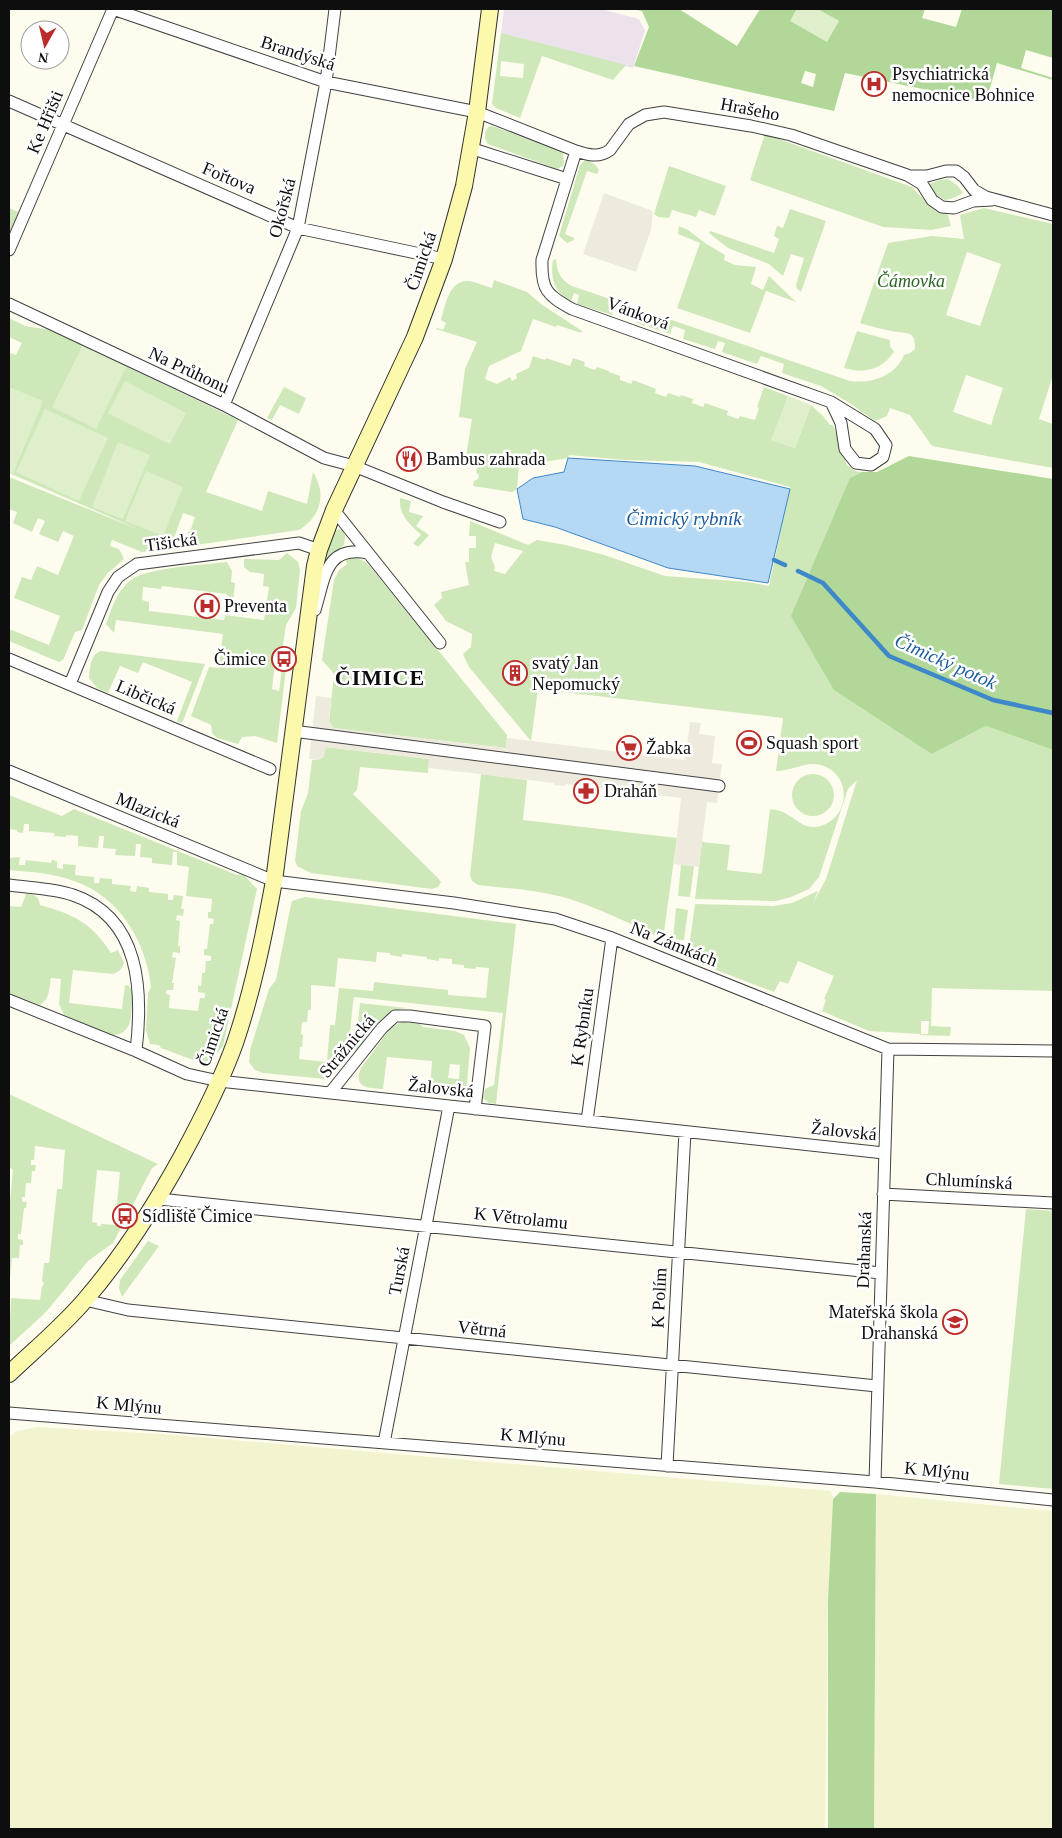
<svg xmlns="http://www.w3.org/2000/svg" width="1062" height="1838" font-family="'Times New Roman',serif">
<rect width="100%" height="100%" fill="#fefcef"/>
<!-- industrial -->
<path fill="#ece2ec" d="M504 9H601L639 19 645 30 633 68 501 33Z"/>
<!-- farmland -->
<path fill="#f4f3d0" d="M37 1427 162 1434 831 1491 833 1499 828 1600 825 1829H9V1438L11 1435 17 1431Z
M876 1494 1053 1511V1829H874Z"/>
<!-- green -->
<path fill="#cee8b9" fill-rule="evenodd" d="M501 33 626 65 613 80 542 56 520 118 496 108 492 104ZM501 61 524 64 523 78 500 76Z
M492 126 560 151 563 153 564 163 563 166 557 169 488 144C484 138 484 134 488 127Z
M765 134 912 187 928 204 948 215 951 226 931 230 883 227 750 180Z
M585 160C593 162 596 164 599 171L597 174 587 171 565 234 574 238V240L567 243 559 236 580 165Z
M669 166 726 186 715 216 699 210 696 217 672 210 669 218 658 217 654 214Z
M948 179 957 185 963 193 954 198 945 200 935 194 929 184 940 180Z
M9 208 21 213 9 240Z
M984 208 1053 224V375L1039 419 1053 424V468L932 446 910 415 890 408 887 416 875 421 848 402 821 386 782 373 784 364 761 356 757 364 722 352 725 343 718 341 715 349 683 339 685 330 673 326 670 334 649 327 652 319 647 317 644 326 636 322 638 314 615 307 612 315 577 304 579 295 574 293 571 301C554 293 550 277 553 260L556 259C557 273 561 280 572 286L850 381C872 384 895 376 904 355L910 353 915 349C916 329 905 334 891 331 881 329 870 326 860 323L888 243 932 236 964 239 960 215ZM967 252 1001 264 980 326 946 315ZM966 375 1003 388 991 425 953 412Z
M790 209 826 221 801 292 797 289 796 285 804 258 791 254 783 276 769 264 728 248 709 233 710 231 774 253 779 239 774 236 777 226 783 228Z
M679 226 688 230 705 243 725 255 724 260 735 265 756 267 751 284 763 290 769 276 796 302 766 291 750 333 677 308 700 243 678 234Z
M494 280 527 292 541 304 582 331 581 333 557 325 556 327 533 319 521 351 489 366 485 379 497 384 510 377 512 381 517 378 516 374 529 368 533 356 545 360 546 358 570 366 573 358 585 362 584 366 595 370 597 367 609 371V372L620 376V380L631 384 633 380 656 389 655 393 666 397 668 393 680 397 681 395 693 399 692 403 703 407 705 403 728 411 727 415 738 419 740 416 755 420 759 408 757 407 764 387 788 396 772 440 795 448 811 405 823 416 830 425H833L847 465 855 471 862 472 850 478 932 754 986 726 1053 750V991L932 988 931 1026 951 1027 950 1036 920 1035V1034L869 1031 822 1011 826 1000 824 999 834 976 798 961 788 984 780 981 774 992 698 963 689 948 695 904 773 906 792 903 818 891 813 903 826 879 857 780 848 789 819 877 809 889 791 897 776 901 695 899 702 842 730 845 727 870 762 874 770 809C776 810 783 811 788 815 798 820 803 828 815 827 848 824 856 776 821 765 806 761 792 771 776 771L783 718 538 689 531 741 469 667 463 654 471 647 472 634 446 621 434 605 442 598 441 592 469 585 465 562H469V548H476V536H469L470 521 528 545 537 540 566 545 604 555 665 576 748 582 769 586 790 487 699 462 625 460 569 455 568 458 519 466 517 489 512 492 473 486 474 481 478 479 479 475 476 472 479 460 466 457 472 419 459 417 465 369 477 342 436 329 437 328 443 330 446 323 441 320C445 306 449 279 469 281 476 282 485 286 492 288ZM495 543 523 551 505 574 494 571 495 567 491 557ZM921 1021H929L928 1034H921Z
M9 318 25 326 51 330 238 420 206 492 262 511 268 491 307 504 313 472C327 494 321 516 299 530L189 546 188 532H190L195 517 183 513 173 541 168 549 142 552 112 540 110 546 119 549 124 559 107 574 99 585 82 630 75 632 63 660 59 662 9 641V629L49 645 60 616 14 598 22 577 31 580 37 566 58 575 74 536 63 531 58 542 39 534 45 521 38 518 32 532 13 523 17 512 9 509V477L140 530 9 473V358L11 353 16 355 22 343 9 337Z
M857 331 890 340V346L894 352C881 370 865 374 844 368Z
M284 387 306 398 299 414 280 405 272 420 267 418Z
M400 498 411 501 409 512 423 516 416 526 429 535 418 547 413 543 421 535C409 523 399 516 400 498Z
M339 529 343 530 345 536 344 545 323 562 335 531Z
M287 553 298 562 300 570 296 608 286 625 282 652 276 655 272 689 279 691 282 668 286 669 277 743 255 736 242 737 238 744 217 738 212 733 211 725 191 716 209 667 219 668 223 634 116 620 114 633 106 624C112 608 117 590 131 580 148 567 204 565 227 562L232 571 231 582 235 583 233 601 227 600V594L162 586 161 589 143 587 142 600 149 602V611L224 620 225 615 264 620 269 587 263 586 264 574 250 572 244 567V559L279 560Z
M353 558H359L369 565 507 735 506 748 333 728 329 722 334 674 322 660 334 580 339 570 347 564 345 559Z
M101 651 205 664 183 721 181 723 177 721 192 682 143 662 138 673 120 666 108 693 97 688 89 678C90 667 90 655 101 651Z
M325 747 429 759 428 773 360 767 357 790 353 794 438 878 441 882 438 887 432 889 311 873 297 866 295 861 301 811 308 793 312 760H318Z
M481 774 527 780 523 820 677 838 663 939C631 924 597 907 563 897 535 890 506 888 478 885L472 881 470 875Z
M792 795a21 21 0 1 1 42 0a21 21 0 1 1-42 0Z
M9 795 62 816 74 809 237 875 243 874 257 889 223 1046 210 1062 201 1063 161 1048 159 1045 150 1044 146 1030 148 993 151 987C146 941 119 896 74 881 53 873 30 872 9 870V858L20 857 19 865H25L26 860 51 863 52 860 57 861V868L63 869V864L76 865 75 875 94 877V883H99L100 878 112 879V884L131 886 130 891 136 892 137 886 149 888V892L168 894V900H173L174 895 183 896 181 909H184L183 916 177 915 176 920 180 921 178 946H180V953L173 952 172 957 176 958 172 983H174L173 990H166V994L170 995 169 1008 198 1011 200 998H205V993L198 992V986H201L202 973H205L206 961H211V956L204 955V949H207L210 924H213L214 919 208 918V912H211L212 899 186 896 189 867 177 865V852H173L172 865 152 863V858L140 857 141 844H136L135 856 115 855 116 849 103 848 104 836H99L98 848 78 846V836L66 835V837L54 836V833L29 831V824H24L23 833 17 832V830L9 829Z
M681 865 694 866 690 897 678 896Z
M26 894C35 894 39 897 40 905 73 914 92 923 111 953L118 950 124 963C122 969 119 972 113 974L73 970 69 1003 122 1009 125 985C128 986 130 986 131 989 133 994 133 1001 132 1006 131 1020 130 1035 112 1035L64 1015 59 1004 61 979 51 978C49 988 50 999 40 1005L9 993V906L21 907Z
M305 897 516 924 496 1104 489 1103 483 1098 485 1089 494 1085 503 1013 354 997C348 1032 355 1053 325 1079L263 1073 255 1070 249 1062 250 1050 269 989 276 980 290 909 292 901ZM377 952 390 953V955L402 957V954L427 957V959L439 961V958L452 959V964L464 965V968L475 969 476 967 489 968 486 998 448 995V990L374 982 373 991 339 988 335 1025H330L327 1062 299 1059 300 1047H302L303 1035 301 1034 302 1022H307L308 1010H311V985L335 987 338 958 376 962Z
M676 908 688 910 684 940 673 939Z
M360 1003 406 1008C379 1012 370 1033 355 1053Z
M403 1022 420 1024 423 1027 455 1031 464 1035 470 1048 466 1094H430L432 1061 387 1057 383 1089C368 1088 353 1088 361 1068L392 1026ZM450 1064 460 1065 459 1079 448 1078Z
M9 1094 158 1164 152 1168 113 1243 88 1261 46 1312 9 1346 11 1298 40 1300 42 1286H43L44 1282H42L44 1263H49L57 1189H62L65 1150 35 1146 34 1160H31V1165H36L35 1171H32L31 1183H26L25 1197H22V1202H27L26 1208H24L21 1234H18V1239L23 1240V1245H20L19 1258H12L10 1279 9 1278V1211L13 1170 9 1167ZM97 1170 120 1172 115 1225 101 1224V1226H97V1223L92 1222Z
M1026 1209 1053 1211V1489L999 1484Z
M148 1241 159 1246 122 1297 119 1288 120 1280Z"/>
<!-- forest -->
<path fill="#b1d899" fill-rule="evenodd" d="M631 9H679L737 46 760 9H797L791 20 839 21 817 9H925L922 18 956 27 962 9H1053V58L1026 50 1021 68 1053 78V80L997 63 986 102 845 73 834 111 634 66 649 27 642 11ZM805 71 816 74 813 87 801 83Z
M909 456 1053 479V750L986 726 932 754 834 690 791 616 850 478 862 472H877Z
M840 1492 876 1494 874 1829H828V1600L833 1499Z"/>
<!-- pitch -->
<path fill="#e0efcb" d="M797 9H817L839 21 827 42 790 21Z
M83 345 126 367 96 429 52 407Z
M125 381 186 413 170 444 108 413Z
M9 387 43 401 13 474 9 472Z
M788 396 811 405 795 448 771 440Z
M45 409 108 438 79 501 16 472Z
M118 442 150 455 123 519 92 507Z
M146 471 183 487 163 536 125 521Z"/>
<!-- plaza -->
<path fill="#eeebde" d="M604 193 653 211 651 230 636 272 583 254Z
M316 696 331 698 329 721 334 728 506 748 507 738 685 760 690 722 701 723 699 734 715 736 712 763 722 764 717 803 707 802 699 867 674 864 681 798 566 784 565 786 554 785V783L428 768 429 759 326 747 324 757 318 760 309 759Z"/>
<!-- water -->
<path fill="#b5d8f4" stroke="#3e88c9" d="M568 458 695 466 790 489 768 583 668 568 555 527 523 519 517 489 533 478 564 472Z"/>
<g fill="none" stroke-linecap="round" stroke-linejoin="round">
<!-- stream -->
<path stroke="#3e88c9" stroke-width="4.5" d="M774 560 785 565
M798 571 823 583 889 656 993 700 1053 713"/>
<defs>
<path id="street" d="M9 101 298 228 444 259
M470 148 567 179
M576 151C588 155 599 158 610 150L629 124 645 115 664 112 751 126 791 135 907 175 922 184 932 200 942 207 954 208 973 201 992 200
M911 176H927L946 171H956L964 177 974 190 986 197 1053 215
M9 250 113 9 326 82 477 112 576 151 542 260C541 290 547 295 572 309L831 402 875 429 886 445 883 457 871 465 856 463 845 449 841 423 831 402
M9 304 224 405 324 458 354 466 443 502 500 522
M224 405 298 228 326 82 335 9
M334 510 440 643
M315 610C325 578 325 545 368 553
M9 659 270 769
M70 684 108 592 118 577 137 564 299 543 319 550
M293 731 719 786
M9 771 274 881 454 903 555 919 612 938 888 1049 1053 1051
M9 885C30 888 53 888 73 895 141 918 143 992 136 1051
M9 1000 136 1051 187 1074 219 1081 884 1153
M330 1093 382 1028 395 1016H410L485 1026 475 1109
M587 1121 612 938
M883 1194 1053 1203
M159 1199 881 1273
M85 1300 128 1310 877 1386
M9 1413 875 1482 1053 1500
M384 1443 449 1106
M667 1466 685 1132
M875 1482 888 1049"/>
<path id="secondary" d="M9 1374C34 1350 62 1327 85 1300 123 1256 154 1207 182 1156 202 1119 221 1082 235 1043 253 990 264 935 274 881L315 566 319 550 334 510 415 337 444 259 464 186 477 112 490 9"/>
</defs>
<!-- street casing -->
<use href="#street" stroke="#414141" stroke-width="13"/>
<!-- secondary casing -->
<use href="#secondary" stroke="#303030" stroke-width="18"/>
<!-- street -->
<use href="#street" stroke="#fff" stroke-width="11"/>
<!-- secondary -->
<use href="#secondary" stroke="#fcf9ac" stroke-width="16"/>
</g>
<!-- icons -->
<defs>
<symbol id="hospital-ring" viewBox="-11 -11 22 22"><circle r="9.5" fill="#fff" stroke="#ba2d2a" stroke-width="1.5"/><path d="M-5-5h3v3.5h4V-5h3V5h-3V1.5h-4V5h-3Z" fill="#ba2d2a"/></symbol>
<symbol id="restaurant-ring" viewBox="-11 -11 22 22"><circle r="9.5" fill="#fff" stroke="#ba2d2a" stroke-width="1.5"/><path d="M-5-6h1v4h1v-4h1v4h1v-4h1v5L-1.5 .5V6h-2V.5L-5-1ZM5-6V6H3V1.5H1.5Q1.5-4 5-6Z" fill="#ba2d2a"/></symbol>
<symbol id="bus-ring" viewBox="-11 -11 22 22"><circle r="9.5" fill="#fff" stroke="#ba2d2a" stroke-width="1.5"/><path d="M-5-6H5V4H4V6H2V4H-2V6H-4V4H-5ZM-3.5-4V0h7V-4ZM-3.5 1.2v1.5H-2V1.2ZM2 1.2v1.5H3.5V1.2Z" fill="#ba2d2a"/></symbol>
<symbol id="building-ring" viewBox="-11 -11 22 22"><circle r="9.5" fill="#fff" stroke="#ba2d2a" stroke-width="1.5"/><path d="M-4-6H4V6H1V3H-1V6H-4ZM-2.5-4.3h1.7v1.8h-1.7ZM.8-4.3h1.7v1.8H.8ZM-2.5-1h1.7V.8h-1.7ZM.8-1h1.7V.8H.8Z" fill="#ba2d2a"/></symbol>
<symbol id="stadium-ring" viewBox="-11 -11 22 22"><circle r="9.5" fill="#fff" stroke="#ba2d2a" stroke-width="1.5"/><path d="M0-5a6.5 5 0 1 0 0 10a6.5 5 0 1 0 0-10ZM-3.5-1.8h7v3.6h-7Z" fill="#ba2d2a"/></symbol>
<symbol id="supermarket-ring" viewBox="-11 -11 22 22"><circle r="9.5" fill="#fff" stroke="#ba2d2a" stroke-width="1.5"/><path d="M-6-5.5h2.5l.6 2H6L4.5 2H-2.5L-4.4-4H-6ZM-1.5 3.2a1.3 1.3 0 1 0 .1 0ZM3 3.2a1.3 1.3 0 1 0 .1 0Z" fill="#ba2d2a"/></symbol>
<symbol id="pharmacy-ring" viewBox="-11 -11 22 22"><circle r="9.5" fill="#fff" stroke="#ba2d2a" stroke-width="1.5"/><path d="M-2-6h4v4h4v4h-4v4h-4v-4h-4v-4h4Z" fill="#ba2d2a"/></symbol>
<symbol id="school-ring" viewBox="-11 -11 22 22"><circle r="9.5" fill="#fff" stroke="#ba2d2a" stroke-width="1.5"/><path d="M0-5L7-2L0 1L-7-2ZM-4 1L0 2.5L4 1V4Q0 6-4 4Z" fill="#ba2d2a"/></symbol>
</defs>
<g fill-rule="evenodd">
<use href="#hospital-ring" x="860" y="70" width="28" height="28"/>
<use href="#restaurant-ring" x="395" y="445" width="28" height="28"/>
<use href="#hospital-ring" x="193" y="592" width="28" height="28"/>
<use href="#bus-ring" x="270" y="645" width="28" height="28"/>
<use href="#building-ring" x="501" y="659" width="28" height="28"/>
<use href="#stadium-ring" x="735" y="729" width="28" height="28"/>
<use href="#supermarket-ring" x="615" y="734" width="28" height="28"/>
<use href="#pharmacy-ring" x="572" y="777" width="28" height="28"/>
<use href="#bus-ring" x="111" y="1202" width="28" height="28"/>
<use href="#school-ring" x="941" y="1308" width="28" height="28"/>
</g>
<g text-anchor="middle" stroke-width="5" stroke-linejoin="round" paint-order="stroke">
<!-- street labels -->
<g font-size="18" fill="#0e0e0e" stroke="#fff">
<text transform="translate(298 53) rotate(18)" y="6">Brandýská</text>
<text transform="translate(750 109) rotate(11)" y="6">Hrašeho</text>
<text transform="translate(45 122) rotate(-67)" y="6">Ke Hřišti</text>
<text transform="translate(229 178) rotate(23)" y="6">Fořtova</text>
<text transform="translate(282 208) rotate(-75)" y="6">Okořská</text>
<text transform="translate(421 261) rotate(-71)" y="6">Čimická</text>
<text transform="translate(638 313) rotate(20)" y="6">Vánková</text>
<text transform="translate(189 370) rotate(25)" y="6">Na Průhonu</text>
<text transform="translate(171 542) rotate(-8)" y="6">Tišická</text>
<text transform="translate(146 697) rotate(23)" y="6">Libčická</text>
<text transform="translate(148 810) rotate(22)" y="6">Mlazická</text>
<text transform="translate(674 944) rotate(22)" y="6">Na Zámkách</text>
<text transform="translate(582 1027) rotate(-82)" y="6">K Rybníku</text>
<text transform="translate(213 1037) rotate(-71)" y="6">Čimická</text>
<text transform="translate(347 1046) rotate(-50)" y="6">Strážnická</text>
<text transform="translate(441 1088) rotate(6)" y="6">Žalovská</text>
<text transform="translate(844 1131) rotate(6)" y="6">Žalovská</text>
<text transform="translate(969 1181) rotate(3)" y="6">Chlumínská</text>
<text transform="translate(521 1218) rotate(6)" y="6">K Větrolamu</text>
<text transform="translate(864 1250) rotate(-88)" y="6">Drahanská</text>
<text transform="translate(399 1271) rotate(-79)" y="6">Turská</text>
<text transform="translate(659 1298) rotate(-87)" y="6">K Polím</text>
<text transform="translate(482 1329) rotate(6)" y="6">Větrná</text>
<text transform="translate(129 1405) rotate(5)" y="6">K Mlýnu</text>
<text transform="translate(533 1437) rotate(5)" y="6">K Mlýnu</text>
<text transform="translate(937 1471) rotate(6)" y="6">K Mlýnu</text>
</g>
<!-- poi labels -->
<g font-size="18" fill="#0e0e0e" stroke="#fff" text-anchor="start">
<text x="892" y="80">Psychiatrická<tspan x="892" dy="21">nemocnice Bohnice</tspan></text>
<text x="426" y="465">Bambus zahrada</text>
<text x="224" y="612">Preventa</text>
<text x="266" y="665" text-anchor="end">Čimice</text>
<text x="532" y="669">svatý Jan<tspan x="532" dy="21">Nepomucký</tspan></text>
<text x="766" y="749">Squash sport</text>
<text x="646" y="754">Žabka</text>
<text x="604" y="797">Draháň</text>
<text x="142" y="1222">Sídliště Čimice</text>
<text x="938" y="1318" text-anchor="end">Mateřská škola<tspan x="938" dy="21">Drahanská</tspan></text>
</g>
<!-- park labels -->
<g font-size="18" font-style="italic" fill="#296420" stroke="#fff">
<text x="911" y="287">Čámovka</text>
</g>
<!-- water labels -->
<g font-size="19" font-style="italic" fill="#1a5a9c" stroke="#fff">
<text x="684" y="525">Čimický rybník</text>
<text transform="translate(946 661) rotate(24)" y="7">Čimický potok</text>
</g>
<!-- district labels -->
<g font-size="22" font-weight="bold" letter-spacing="1" fill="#0e0e0e" stroke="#fff">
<text x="380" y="685">ČIMICE</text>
</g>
</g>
<!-- border -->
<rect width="1062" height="1838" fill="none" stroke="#0e0e0e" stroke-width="20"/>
<!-- north arrow -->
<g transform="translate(45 45) rotate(188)"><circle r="24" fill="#ffffff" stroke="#9f9f9f"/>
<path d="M0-4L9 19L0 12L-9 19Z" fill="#ba2d2a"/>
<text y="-8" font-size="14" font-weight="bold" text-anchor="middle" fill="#0e0e0e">N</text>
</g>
</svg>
